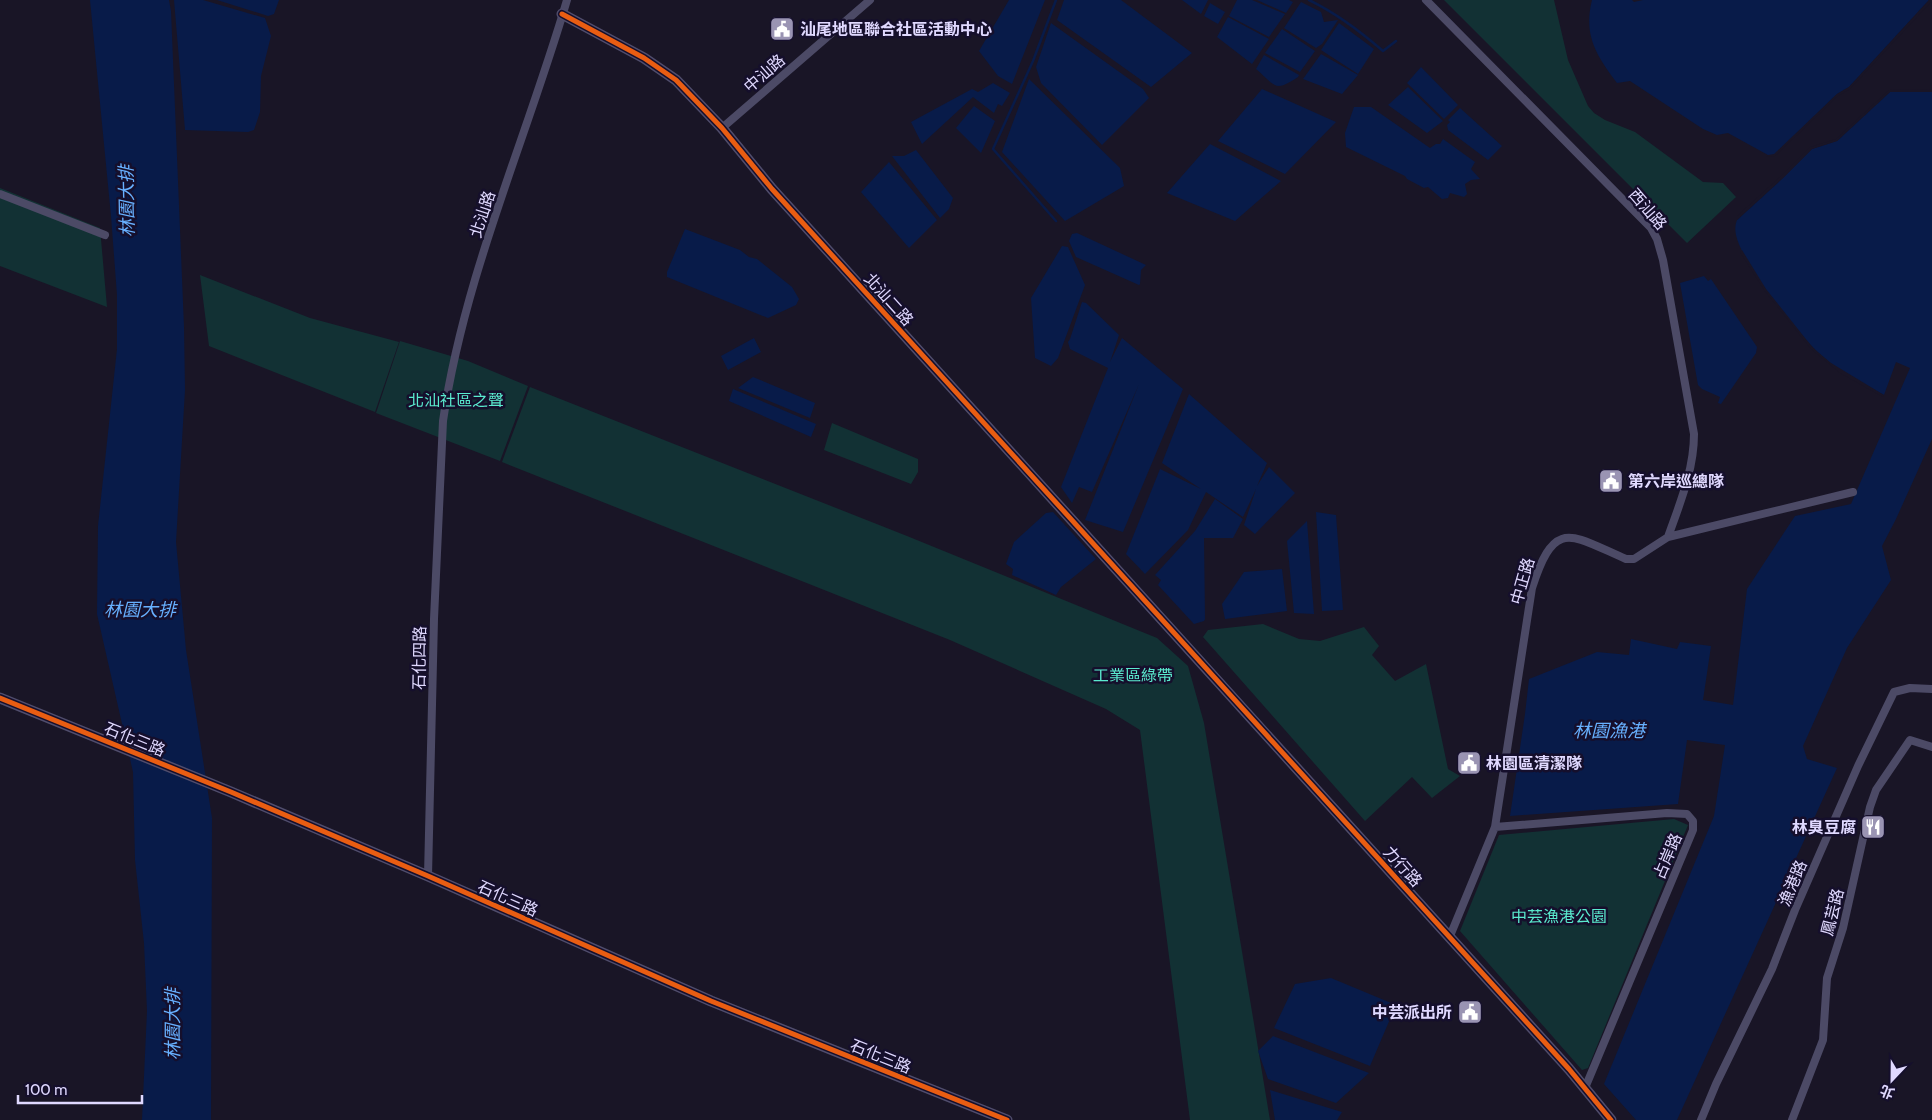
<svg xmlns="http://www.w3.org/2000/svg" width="1932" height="1120" font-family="Cabin,'Noto Sans TC',sans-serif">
<rect width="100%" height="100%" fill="#191526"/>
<!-- green -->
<path fill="#123134" d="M1444 0H1554L1568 60 1588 106 1594 113 1605 120 1635 132 1703 182 1723 183 1736 197 1687 243Z
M0 188 100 228 107 307 0 266Z
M200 275 310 318 399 342 375 412 209 346Z
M400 341 468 361 528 386 500 461 376 413Z
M530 387 907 536 1157 638 1188 666 1204 723 1270 1120H1190L1140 730 1106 709 950 640 502 462Z
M832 423 918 459V472L911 484 824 450Z
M1263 624 1299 639 1320 641 1364 627 1379 646 1372 655 1395 681 1426 664 1448 769 1460 776 1432 798 1412 777 1365 821 1203 637 1208 630Z
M1674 819 1688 825 1588 1068 1582 1070 1460 931 1499 835Z"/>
<!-- water -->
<path fill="#081b49" d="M90 0H169L171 11 184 327 185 390 176 542 186 650 212 818 211 1120H142L147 1011 144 943 135 860 133 772 97 614 98 526 117 349V295L111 216Z
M174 0H203L265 18 271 36 261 76 260 112 254 130 248 132 185 130Z
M217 0H279L274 14 268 16Z
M1009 0H1045L1012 84 998 76 979 51Z
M1064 0H1121L1192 53 1151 87 1057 20Z
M1182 0H1208L1201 14Z
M1237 0H1252L1285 14 1269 37 1229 16Z
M1257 0H1289L1293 2 1286 13Z
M1592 0H1632L1634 2 1643 0H1929L1849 87 1837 94 1774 155H1768L1728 133 1717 135 1703 129 1630 81 1617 83C1597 56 1583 36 1592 0Z
M1301 2 1321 12 1324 22 1338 20 1322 44 1316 48 1284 28Z
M1210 3 1225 12 1218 24 1204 16Z
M1228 17 1269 39 1252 64 1217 37Z
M1051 23 1143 89 1149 98 1102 145 1041 83 1036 67Z
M1339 23 1374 49 1358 74 1321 50Z
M1282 29 1315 51 1300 72 1265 53Z
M1321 54 1358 75 1342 94 1303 79Z
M1264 55 1299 75 1298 77C1274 93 1276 86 1256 69Z
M1421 67 1458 105 1444 119 1407 83Z
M1029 79 1120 168 1124 186 1065 221 1002 152Z
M993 83 1010 93 1002 106 998 104 994 113 973 97 922 144 911 122 972 89 978 92Z
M1408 87 1443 121 1427 133 1388 105Z
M1262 89 1336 122 1285 174 1218 141Z
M1890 92H1932V439L1896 519 1882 546 1891 580 1847 648 1803 746 1807 759 1837 768 1677 1120H1636L1604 1084 1714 816 1725 745 1687 740 1678 804 1510 816 1525 714 1529 679 1597 652 1629 655 1631 639 1677 649 1680 642 1711 646 1703 700 1733 705 1747 589 1795 516 1851 504 1910 368 1896 362 1884 395C1862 384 1840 372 1822 356 1798 334 1743 266 1736 235 1735 230 1735 225 1737 220L1783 178 1812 149 1837 141Z
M974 106 995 121 981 153 956 128Z
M1354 107H1371L1430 148 1436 144H1440L1443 139 1475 162 1471 169 1480 179 1471 180 1465 184 1467 194 1464 197 1450 193 1448 198 1442 199 1428 187 1424 188 1407 179 1405 176 1346 147 1345 133Z
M1460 108 1502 146 1488 160 1448 130 1447 125 1450 122 1448 120Z
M1210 144 1281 181 1235 221 1167 193Z
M916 150 953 198 949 209 940 218 892 156H904Z
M889 162 937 220 909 248 861 192Z
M685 229 740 250 749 257 757 259 792 287 799 299 796 305 768 318 667 277V272Z
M1077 233 1146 265 1141 270 1140 284 1139 285 1076 257 1069 241 1072 234Z
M1062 246 1068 247 1085 285 1058 358 1051 366 1035 358 1031 298Z
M1704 276 1708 281 1711 279 1757 347 1756 353 1721 404 1718 403 1720 397 1702 389 1698 385 1680 283Z
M1082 302 1086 303 1119 335 1110 362 1122 338 1183 389 1123 532 1085 520 1139 384 1092 492 1079 487 1072 503 1061 487 1108 368 1070 349 1068 342 1070 339Z
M754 338 761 352 728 370 721 356Z
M753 377 815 403 810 418 738 388Z
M733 389 816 424 811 437 729 401Z
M1189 394 1267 463 1257 486 1269 467 1295 493 1255 534 1244 525 1256 489 1243 517 1206 492 1188 530 1145 574 1126 554 1160 469 1201 489 1162 463Z
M1215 499 1243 519 1233 538H1204L1205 619 1204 621 1194 624 1158 585 1161 580 1155 575 1195 531Z
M1053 512 1096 559 1061 587 1056 595 1012 575 1013 569 1006 564 1014 542 1046 513Z
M1316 512 1336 515 1343 610 1322 611Z
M1307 521 1314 614 1294 613 1287 541Z
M1282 569 1287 611 1225 619 1222 604 1244 572Z
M1331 978 1396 1005 1370 1066 1274 1028 1295 984Z
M1273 1036 1369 1073 1336 1103 1268 1079 1258 1051Z
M1270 1090 1342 1112 1337 1120H1275Z"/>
<!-- pier -->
<path fill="#191526" d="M1929 0H1931V2L1850 89 1838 96 1775 156 1766 157 1768 155 1774 154 1837 94 1849 87Z
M1932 89V92H1890L1837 141 1812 149 1783 178 1737 220V216L1781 176 1810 147 1836 139 1889 90Z
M1742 250 1766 289 1813 348 1831 363 1884 395 1883 397 1840 373 1811 349 1764 290 1740 252Z"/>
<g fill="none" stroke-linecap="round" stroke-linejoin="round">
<!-- stream -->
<path stroke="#081b49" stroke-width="2.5" d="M1056 0 1033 61 993 149 1056 221
M1309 0C1336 13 1360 31 1383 51L1396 41"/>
<!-- street -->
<path stroke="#4c4a66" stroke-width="8" d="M1426 0 1651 228 1657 239 1663 260 1694 434C1694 470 1680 503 1668 537
M722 128 870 0
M0 194 105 235
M1495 827 1667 813 1687 814 1693 821V830L1585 1088
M428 876 434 619 443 421C464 276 526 140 567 0
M1450 936 1495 827 1532 588C1555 517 1570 535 1626 559H1634L1668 537 1853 492
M1701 1120 1716 1084 1772 969 1795 910 1858 766 1894 692 1910 688 1932 689
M1792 1120 1823 1040 1827 978 1843 928 1870 807 1876 790 1910 740 1932 747"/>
<!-- secondary -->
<path stroke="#504d6c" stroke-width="11" d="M562 14 644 58 676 80 722 128 772 189 1569 1069 1611 1120
M0 698 231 792 428 876 711 1001 1007 1120"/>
<defs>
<path id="cycleway" d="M562 14 644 58 676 80 722 128 772 189 1569 1069 1611 1120
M0 698 231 792 428 876 711 1001 1007 1120"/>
</defs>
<!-- cycleway casing -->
<use href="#cycleway" stroke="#150f2c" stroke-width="8"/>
<!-- cycleway -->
<use href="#cycleway" stroke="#e95d12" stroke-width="5"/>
</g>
<!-- icons -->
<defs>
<symbol id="civic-square" viewBox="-11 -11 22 22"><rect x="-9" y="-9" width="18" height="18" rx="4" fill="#9a94b3" stroke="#150f2c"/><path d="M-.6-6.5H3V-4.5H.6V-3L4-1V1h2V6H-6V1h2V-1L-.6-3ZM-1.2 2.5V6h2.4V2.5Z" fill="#fff"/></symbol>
<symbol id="restaurant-square" viewBox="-11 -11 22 22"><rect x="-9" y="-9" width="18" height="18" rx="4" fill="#9a94b3" stroke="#150f2c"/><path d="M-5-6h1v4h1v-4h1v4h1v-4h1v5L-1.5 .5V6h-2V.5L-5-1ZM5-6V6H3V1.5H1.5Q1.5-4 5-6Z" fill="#fff"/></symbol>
</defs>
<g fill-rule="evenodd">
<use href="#civic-square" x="768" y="15" width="28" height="28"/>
<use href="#civic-square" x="1597" y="467" width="28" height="28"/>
<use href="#civic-square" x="1455" y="749" width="28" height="28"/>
<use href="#restaurant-square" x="1859" y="813" width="28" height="28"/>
<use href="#civic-square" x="1456" y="998" width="28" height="28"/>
</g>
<g text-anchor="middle" stroke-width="5" stroke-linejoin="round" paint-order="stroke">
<!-- poi labels -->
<g font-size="16" font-weight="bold" fill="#e0d9ff" stroke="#150f2c" text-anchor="start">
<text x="800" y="35">汕尾地區聯合社區活動中心</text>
<text x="1628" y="487">第六岸巡總隊</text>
<text x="1486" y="769">林園區清潔隊</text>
<text x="1856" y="833" text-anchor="end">林臭豆腐</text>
<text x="1452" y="1018" text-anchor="end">中芸派出所</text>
</g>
<!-- street labels -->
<g font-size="16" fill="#e0d9ff" stroke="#150f2c">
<text transform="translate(764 73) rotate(-41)" y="6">中汕路</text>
<text transform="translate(1648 209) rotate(49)" y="6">西汕路</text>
<text transform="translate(482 214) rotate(-72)" y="6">北汕路</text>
<text transform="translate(889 299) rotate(48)" y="6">北汕二路</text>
<text transform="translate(1522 581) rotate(-74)" y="6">中正路</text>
<text transform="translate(419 658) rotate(-89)" y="6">石化四路</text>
<text transform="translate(135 739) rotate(22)" y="6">石化三路</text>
<text transform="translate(1667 856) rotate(-67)" y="6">占岸路</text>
<text transform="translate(1403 866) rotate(48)" y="6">力行路</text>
<text transform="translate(1792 883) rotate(-67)" y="6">漁港路</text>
<text transform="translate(508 898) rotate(24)" y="6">石化三路</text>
<text transform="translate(1832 912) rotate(-76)" y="6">鳳芸路</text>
<text transform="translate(881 1056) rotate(22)" y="6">石化三路</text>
</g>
<!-- park labels -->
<g font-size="16" fill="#5aeace" stroke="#150f2c">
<text x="456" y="406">北汕社區之聲</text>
<text x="1133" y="681">工業區綠帶</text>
<text x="1559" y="922">中芸漁港公園</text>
</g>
<!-- water labels -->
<g font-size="18" font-style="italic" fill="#67b0ff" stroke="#150f2c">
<text transform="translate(127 201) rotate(-91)" y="6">林園大排</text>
<text x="140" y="616">林園大排</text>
<text x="1609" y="737">林園漁港</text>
<text transform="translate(173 1024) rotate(-90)" y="6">林園大排</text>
</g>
</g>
<!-- north arrow -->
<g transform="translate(1892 1080) rotate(202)" stroke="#150f2c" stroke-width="4" paint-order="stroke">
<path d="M0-4L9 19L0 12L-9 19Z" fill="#e0d9ff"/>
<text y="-8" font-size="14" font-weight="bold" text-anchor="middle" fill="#e0d9ff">北</text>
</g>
<!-- scale -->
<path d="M18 1095v8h124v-8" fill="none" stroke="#e0d9ff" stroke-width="2.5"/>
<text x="25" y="1095" font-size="15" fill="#e0d9ff" stroke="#150f2c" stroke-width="4" paint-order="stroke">100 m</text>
</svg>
